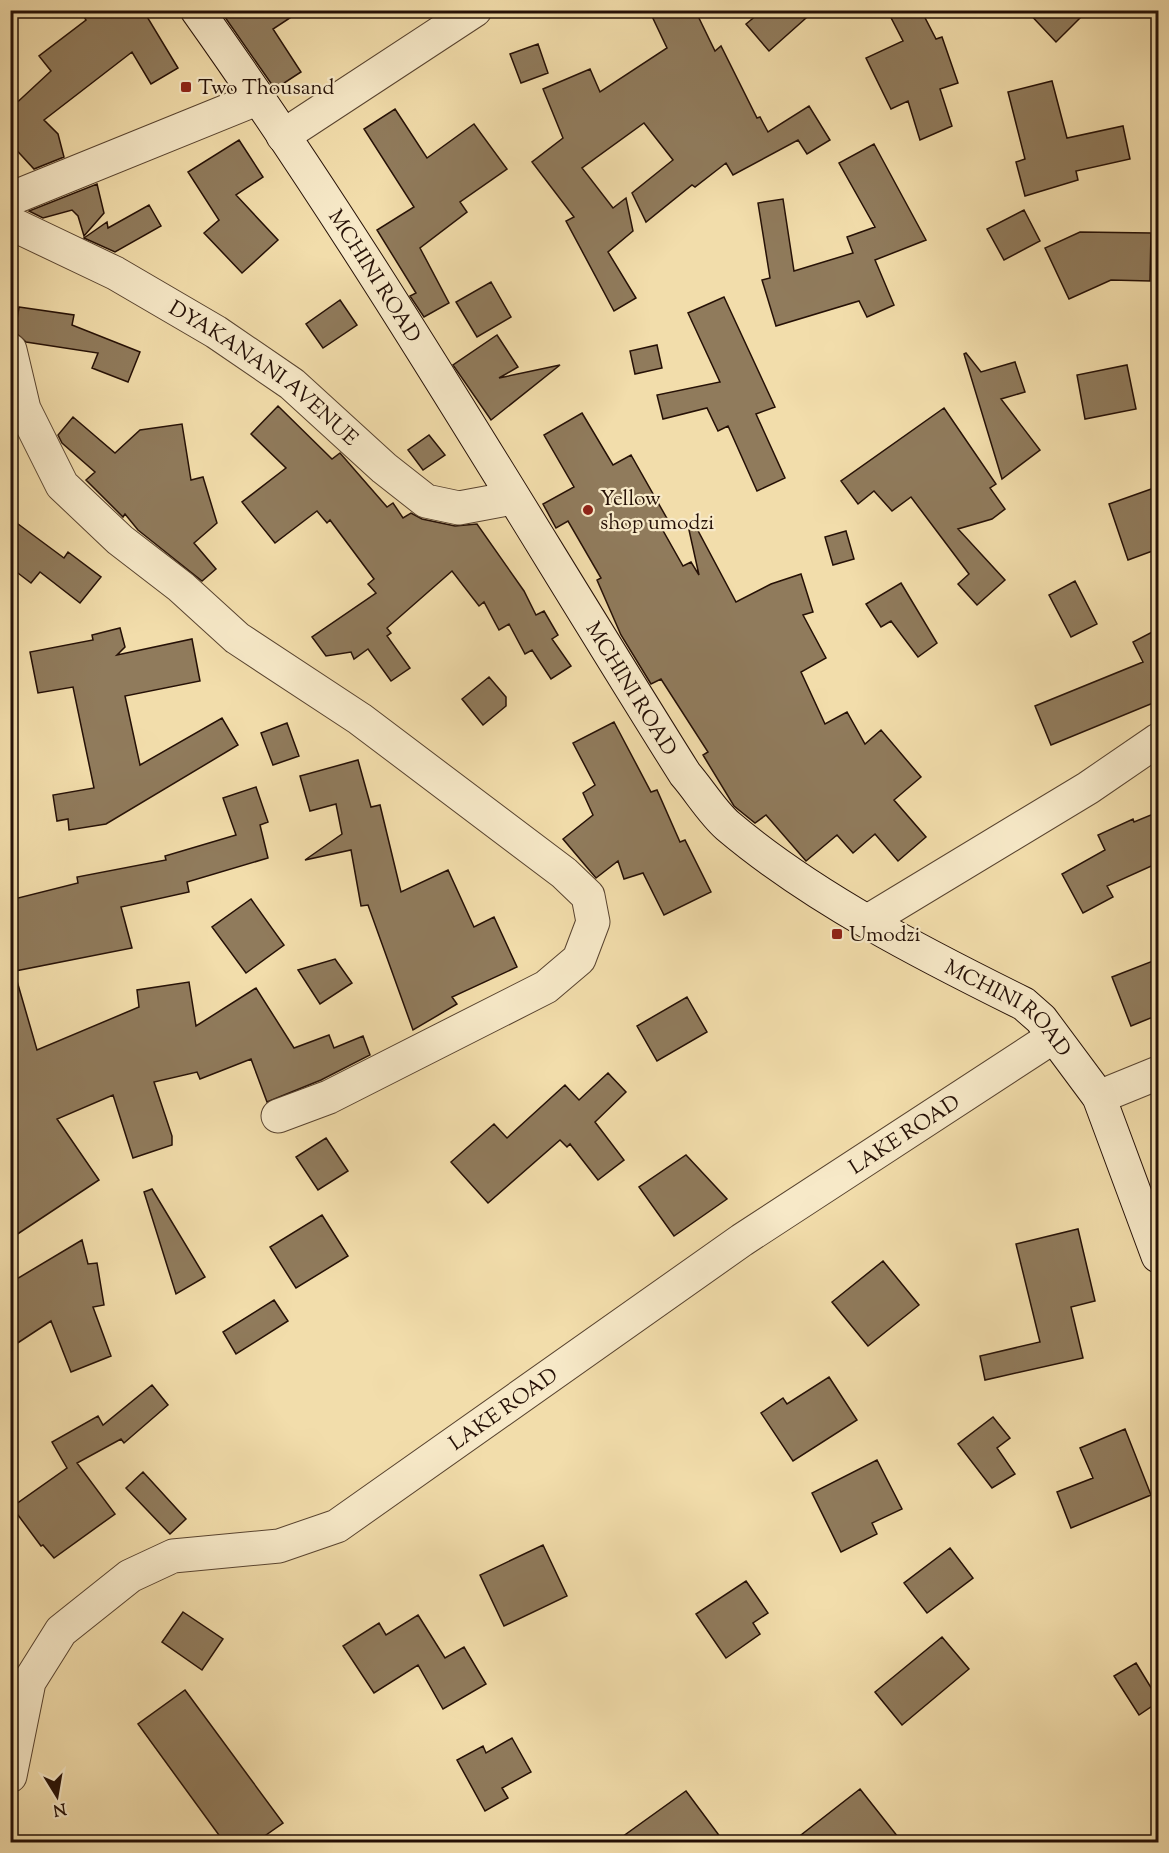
<svg xmlns="http://www.w3.org/2000/svg" width="1169" height="1853" font-family="'Sorts Mill Goudy',serif">
<rect width="100%" height="100%" fill="#f2ddab"/>
<filter id="stains"><feTurbulence type="fractalNoise" baseFrequency=".00333" numOctaves="4"/><feColorMatrix values="0 0 0 0 .2 0 0 0 0 .09 0 0 0 0 .02 0 0 0 .5 -.17"/></filter>
<radialGradient id="worn" r=".72"><stop offset=".6" stop-color="#630" stop-opacity="0"/><stop offset="1" stop-color="#630" stop-opacity=".3"/></radialGradient>
<!-- building -->
<path fill="#907b5c" stroke="#251006" stroke-width="1.5" d="M80 10H143L178 68 151 84 132 52 44 120 58 134 64 157 34 169 10 143V109L51 71 39 56 86 20Z
M220 10H302L273 29 301 72 275 89Z
M649 10H695L715 51 721 46 757 118 760 117 768 132 809 106 830 140 807 154 798 140 733 175 726 163 695 187 692 185 646 222 632 193 673 160 644 123 582 168 613 208 626 198 633 231 608 252 636 298 614 311 566 221 574 217 532 162 563 138 543 89 590 69 600 92 667 48Z
M763 10H815L769 51 746 24Z
M887 10H921L936 39 942 37 958 83 940 89 952 126 920 140 908 101 891 109 866 58 903 41Z
M1026 10H1088L1056 42Z
M538 44 548 73 521 83 510 54Z
M1052 81 1067 138 1123 126 1130 159 1076 171 1078 180 1025 196 1016 162 1025 159 1008 92Z
M395 109 427 158 474 124 507 169 460 202 467 212 420 248 449 303 424 317 410 296 416 293 377 230 414 207 364 129Z
M239 140 263 177 236 195 278 240 242 273 204 233 219 220 188 172Z
M874 144 926 240 875 260 894 305 867 317 859 301 776 326 762 280 770 278 758 203 783 199 794 271 853 253 847 237 875 227 839 163Z
M97 184 104 213 84 236 78 216 72 210 43 218 29 211Z
M149 205 161 226 115 252 84 238 107 222 108 228Z
M1024 210 1040 241 1004 260 987 229Z
M1080 232 1151 233 1150 281 1111 280 1069 299 1045 248Z
M491 282 511 317 477 337 456 302Z
M724 297 775 407 756 414 785 478 757 491 728 426 718 431 707 408 663 419 657 395 720 382 688 313Z
M340 300 357 325 323 348 306 324Z
M19 307 74 315 72 325 140 352 128 382 92 368 98 353 26 342 15 332Z
M497 335 518 367 499 378 560 365 491 420 453 365Z
M657 345 662 368 635 374 630 351Z
M966 353 981 372 1015 362 1025 392 1001 399 1040 450 1002 479 964 354Z
M1127 365 1136 409 1085 419 1077 375Z
M278 406 332 459 340 453 387 507 393 503 403 518 411 513 422 519 455 526 477 524 524 591 536 615 544 611 558 635 552 639 571 666 551 679 532 650 525 654 509 624 499 630 484 602 479 606 452 571 387 628 391 633 387 636 410 668 391 681 368 649 354 659 351 652 326 656 312 637 376 593 368 584 374 579 330 520 327 523 317 511 275 543 242 502 286 468 251 434Z
M944 408 996 484 990 488 1005 509 992 519 958 529 1005 580 977 605 958 584 969 574 911 497 892 511 874 491 858 504 841 481Z
M582 413 613 465 631 455 669 522 661 527 683 566 691 562 699 575 689 530 696 527 736 602 771 584 801 574 813 612 803 615 826 658 801 672 825 724 847 712 865 744 881 730 921 777 894 800 926 837 898 861 875 834 853 853 837 835 806 861 766 815 755 823 734 806 703 755 708 752 661 679 651 684 621 635 597 580 601 578 568 521 556 528 543 504 574 487 544 435Z
M73 417 115 453 140 430 182 424 191 480 203 477 217 523 194 543 216 569 202 581 138 530 125 514 123 517 86 480 95 472 62 443 58 435Z
M429 435 445 455 423 470 408 450Z
M1154 488 1158 501V549L1128 560 1109 504Z
M10 518 64 558 68 552 101 577 80 603 40 572 31 583 10 567Z
M846 531 854 559 833 565 825 537Z
M1075 581 1097 624 1071 637 1049 595Z
M901 583 937 643 918 657 891 621 881 627 866 604Z
M120 628 125 647 117 655 192 639 200 681 125 696 140 765 222 718 238 745 106 824 69 830 68 819 57 821 53 795 94 788 73 687 38 693 30 652 93 640 92 635Z
M1158 629V701L1051 745 1035 706 1143 662 1133 642Z
M489 677 506 697V706L483 725 462 699Z
M614 722 651 792 657 790 680 842 685 840 711 892 664 915 643 873 624 879 618 861 596 878 563 839 593 815 583 793 595 785 573 743Z
M287 723 299 756 273 765 261 733Z
M358 760 371 807 380 805 401 892 448 870 474 927 494 917 517 967 452 997 457 1004 413 1030 368 905 361 906 351 850 305 860 342 834 336 804 310 811 300 776Z
M256 787 268 822 260 825 268 858 187 882 189 892 121 907 132 948 10 972V900L78 883 77 877 166 860 165 856 236 835 223 798Z
M1158 812V863L1107 886 1113 897 1083 913 1062 874 1105 850 1098 835 1133 819 1134 822Z
M251 899 284 945 246 973 212 927Z
M335 959 352 983 320 1004 298 970Z
M1158 959V1015L1131 1026 1112 977Z
M17 981 37 1050 139 1007 137 990 189 982 196 1026 256 988 294 1048 329 1035 334 1048 363 1036 370 1055 321 1080 267 1102 251 1059 200 1079 197 1072 154 1082 172 1136V1145L133 1158 113 1095 57 1119 99 1180 10 1239V982Z
M687 997 707 1032 657 1061 637 1026Z
M608 1073 626 1092 595 1122 624 1160 598 1180 570 1144 567 1147 560 1140 488 1203 451 1162 494 1124 507 1138 565 1085 579 1100Z
M326 1138 348 1171 318 1190 296 1157Z
M686 1155 727 1199 674 1236 639 1187Z
M152 1189 205 1277 176 1294 144 1192Z
M322 1215 348 1256 296 1288 270 1247Z
M1078 1229 1095 1301 1071 1307 1083 1358 985 1380 980 1356 1040 1342 1016 1244Z
M82 1240 88 1264 97 1263 104 1305 93 1307 111 1356 71 1372 51 1321 10 1348V1283Z
M883 1261 919 1305 868 1346 832 1302Z
M274 1300 288 1321 236 1354 223 1332Z
M829 1377 857 1420 793 1461 761 1413 783 1398 787 1404Z
M152 1385 168 1405 124 1443 121 1439 77 1463 115 1514 54 1558 43 1545 41 1546 12 1507 67 1468 52 1442 98 1416 103 1425Z
M993 1417 1010 1438 997 1448 1015 1474 992 1488 958 1444Z
M1125 1429 1151 1495 1071 1528 1057 1492 1093 1478 1080 1448Z
M877 1460 902 1509 872 1523 877 1534 841 1552 812 1493Z
M143 1472 186 1519 170 1534 126 1488Z
M543 1545 567 1596 504 1626 480 1575Z
M950 1548 973 1578 927 1613 904 1583Z
M746 1581 768 1613 753 1623 760 1634 726 1658 696 1614Z
M183 1612 223 1639 202 1670 162 1642Z
M418 1615 445 1658 464 1647 486 1684 443 1709 418 1665 374 1693 343 1646 379 1623 386 1635Z
M942 1637 969 1669 902 1725 875 1692Z
M1136 1663 1158 1699V1702L1139 1715 1114 1676Z
M185 1690 283 1823 256 1842H224L138 1724Z
M512 1738 531 1772 502 1788 508 1798 485 1811 457 1760 483 1746 486 1753Z
M860 1789 902 1842H792Z
M686 1791 724 1842H615Z"/>
<g fill="none" stroke-linecap="round" stroke-linejoin="round">
<defs>
<g id="street">
<path d="M283 136 475 10"/>
<path d="M10 199 259 98"/>
<path id="s1" d="M10 223 115 273 216 332 292 384 384 468 426 501 459 508 513 498"/>
<path d="M10 350 24 409 62 485 120 540 181 587 237 638 360 719 564 873 588 896 593 922 579 959 546 987 329 1097 278 1116"/>
<path d="M868 921 1088 788 1158 740"/>
<path d="M1099 1097 1158 1073"/>
<path id="s2" d="M10 1776 29 1682 61 1631 130 1576 173 1556 279 1546 337 1526 742 1240 1053 1037"/>
</g>
<g id="secondary">
<path id="s3" d="M197 10C372 256 524 518 685 774 699 790 712 812 728 826 813 898 925 955 1024 1004L1041 1019 1099 1097 1158 1256"/>
</g>
</defs>
<!-- street casing -->
<use href="#street" stroke="#58432f" stroke-width="35"/>
<!-- secondary casing -->
<use href="#secondary" stroke="#251006" stroke-width="35"/>
<!-- street -->
<use href="#street" stroke="#f7e9c8" stroke-width="33"/>
<!-- secondary -->
<use href="#secondary" stroke="#f7e9c8" stroke-width="33"/>
</g>
<!-- markers -->
<g fill="#8f2418" stroke="#f7e9c8" stroke-width="2">
<rect x="180" y="81" width="12" height="12" rx="3"/>
<circle cx="588" cy="510" r="6"/>
<rect x="831" y="928" width="12" height="12" rx="3"/>
</g>
<g text-anchor="middle" stroke-width="4.5" stroke-linejoin="round" paint-order="stroke">
<!-- poi labels -->
<g font-size="21" fill="#251006" stroke="#f7e9c8" text-anchor="start">
<text x="198" y="94">Two Thousand</text>
<text x="600" y="505">Yellow<tspan x="600" dy="24">shop umodzi</tspan></text>
<text x="849" y="941">Umodzi</text>
</g>
<!-- street labels -->
<g font-size="21" fill="#251006" stroke="#f7e9c8">
<text dy="7" stroke="none"><textPath href="#s3" startOffset="320">MCHINI ROAD</textPath></text>
<text dy="7" stroke="none"><textPath href="#s1" startOffset="296">DYAKANANI AVENUE</textPath></text>
<text dy="7" stroke="none"><textPath href="#s3" startOffset="806">MCHINI ROAD</textPath></text>
<text dy="7" stroke="none"><textPath href="#s3" startOffset="1310">MCHINI ROAD</textPath></text>
<text dy="7" stroke="none"><textPath href="#s2" startOffset="1149">LAKE ROAD</textPath></text>
<text dy="7" stroke="none"><textPath href="#s2" startOffset="663">LAKE ROAD</textPath></text>
</g>
</g>
<!-- margin -->
<rect width="1169" height="1853" fill="none" stroke="#f2ddab" stroke-width="36"/>
<rect x="12" y="12" width="1145" height="1829" fill="none" stroke="#251006" stroke-width="3"/>
<rect x="18" y="18" width="1133" height="1817" fill="none" stroke="#251006" stroke-width="1.5"/>
<!-- north arrow -->
<g transform="translate(57 1796) rotate(169)" stroke="#f7e9c8" stroke-width="4.5" paint-order="stroke">
<path d="M0-4.5L10 22L0 15L-10 22Z" fill="#251006"/>
<text y="-9" font-size="16" font-weight="bold" text-anchor="middle" fill="#251006">N</text>
</g>
<rect width="100%" height="100%" filter="url(#stains)"/>
<rect width="100%" height="100%" fill="url(#worn)"/>
</svg>
